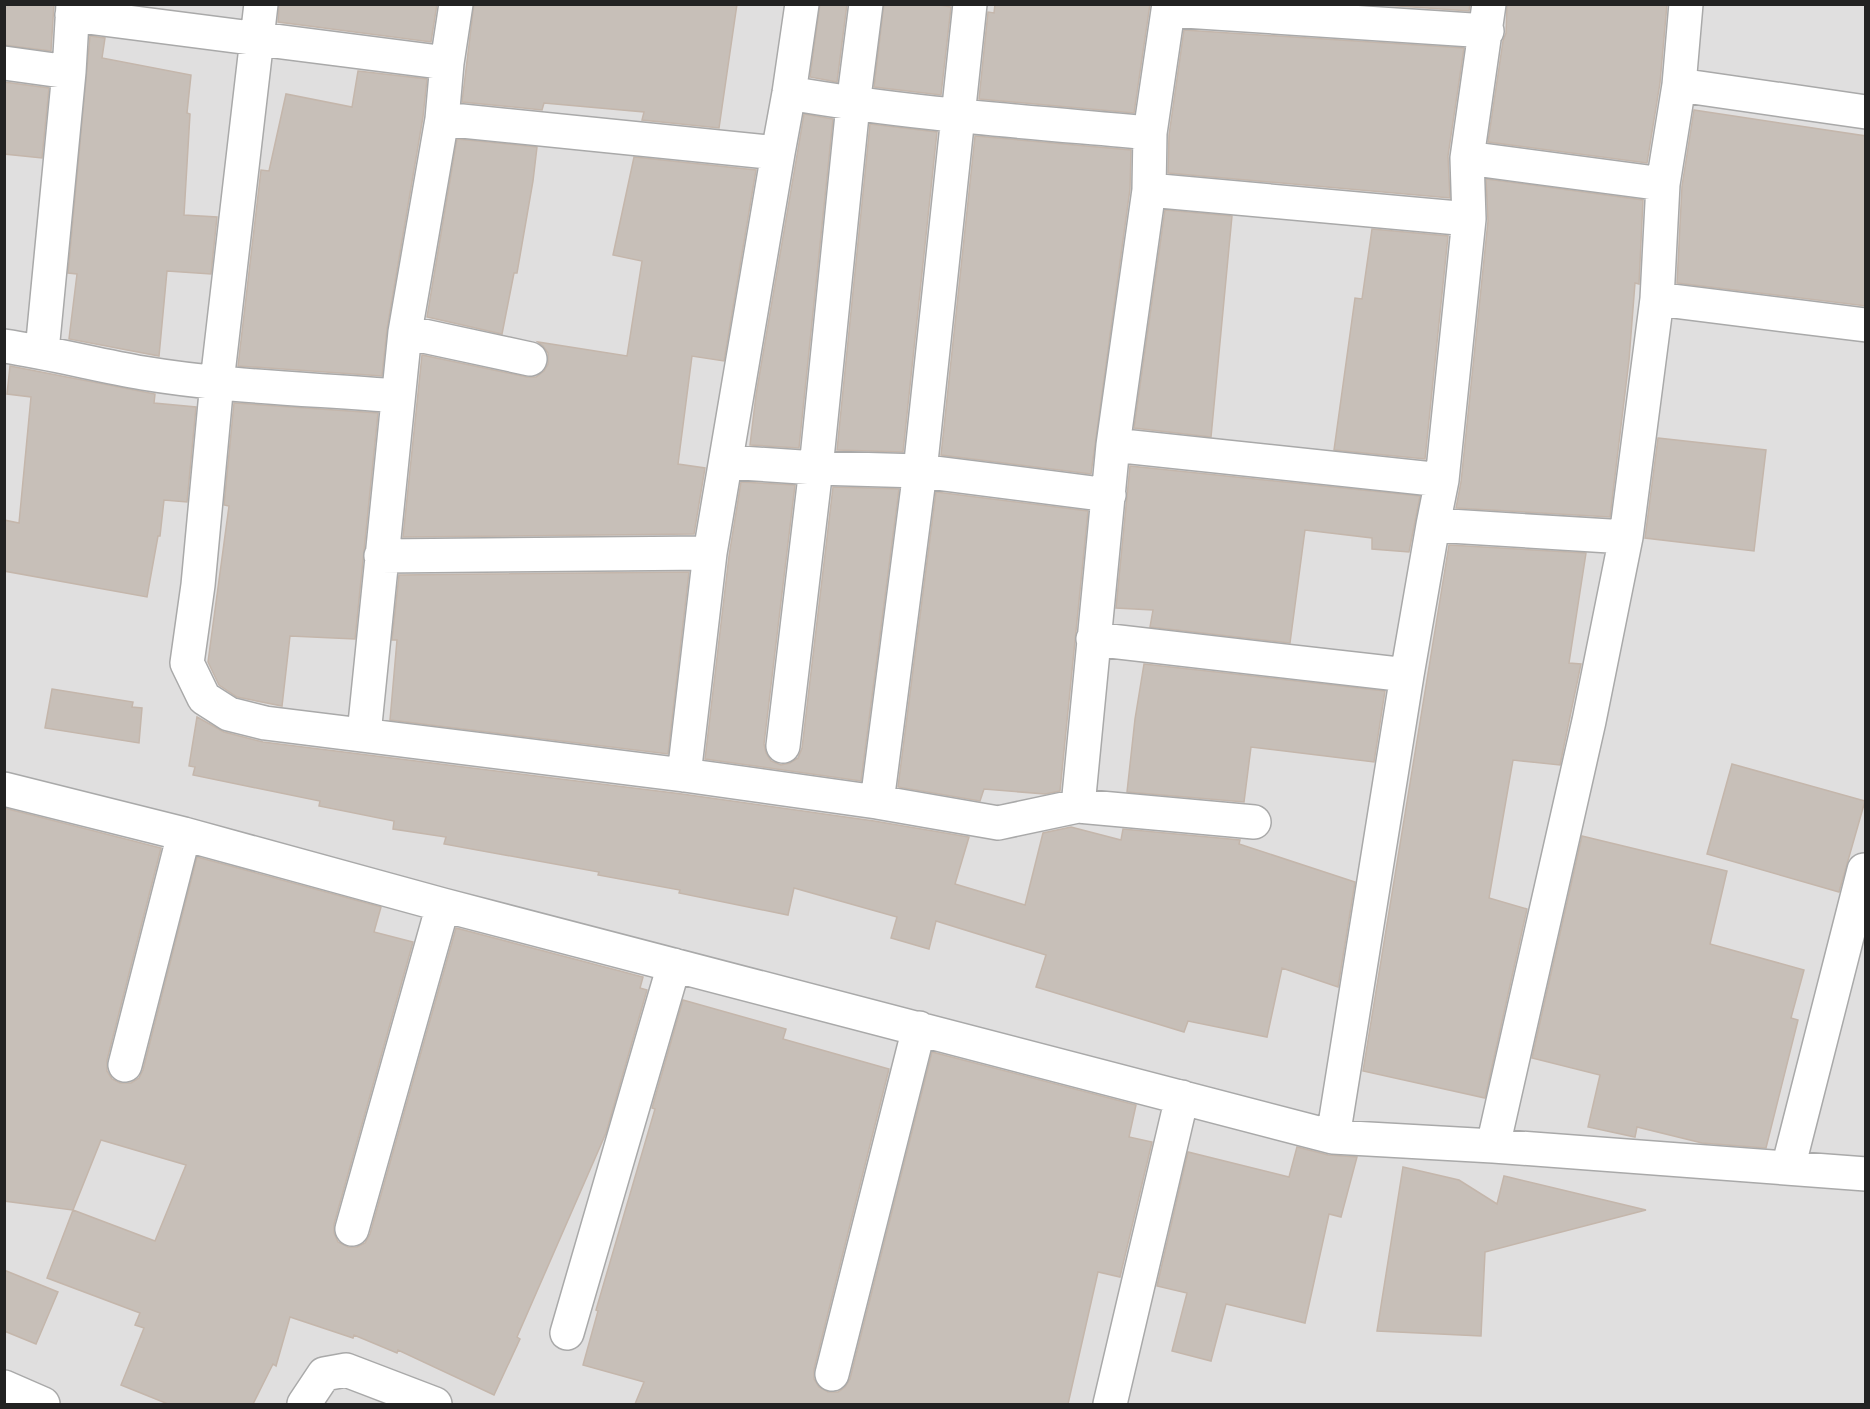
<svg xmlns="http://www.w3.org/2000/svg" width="1870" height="1409" font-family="'Nunito Sans',sans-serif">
<rect width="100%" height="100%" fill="#f2efe9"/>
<!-- residential -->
<path fill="#e0dfdf" d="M5 5H1865V1404H5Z"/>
<!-- building -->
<path fill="#c7bfb8" stroke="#c4b6ab" stroke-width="1.5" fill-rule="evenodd" d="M4 4H54L51 51 4 45Z
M279 4H437L431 42 278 22Z
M474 4H737L719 128 642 120 644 112 544 103 542 110 462 102Z
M820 4H847L837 82 810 77Z
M884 4H934L951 7 941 95 874 87Z
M995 4H1150L1134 113 979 99 988 12 994 13Z
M1370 4H1470L1469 11Z
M1507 4H1667L1660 83 1647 163 1488 142 1503 41 1506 33Z
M1184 30 1464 48 1448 156 1450 198 1168 173 1169 135Z
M90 36 105 38 102 58 191 75 187 113 190 114 184 215 217 217 211 274 167 271 159 356 69 339 77 274 68 273Z
M358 71 427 79 423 117 387 329 382 376 238 366 261 170 269 171 286 94 352 107Z
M4 82 49 88 42 158 4 154Z
M1694 110 1866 136V306L1677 283 1682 186Z
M804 114 833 119 799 448 750 445 756 395Z
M870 124 937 132 903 452 837 450Z
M975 136 1131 150 1130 189 1091 474 941 455Z
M457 139 537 147 533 181 517 273H514L502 334 427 317Z
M634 157 756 170 724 361 692 356 678 464 705 468 694 534 403 537 422 355 527 377H536L544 371 548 364V353L543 346 538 342 627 356 642 261 613 255Z
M1486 179 1643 200 1639 284 1635 283 1629 360 1610 517 1456 508 1461 482 1488 221Z
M1165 210 1232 216 1211 437 1134 428Z
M1372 229 1448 236 1425 459 1334 450 1355 298 1362 299Z
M10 366 155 394 154 403 196 407 187 502 164 500 160 536H158L147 597 4 571V520L19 523 31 397 7 394Z
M234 403 378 413 355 639 290 636 282 706 237 697 219 685 208 662 229 506 224 505Z
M1658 438 1766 450 1754 551 1645 538Z
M1130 466 1420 496 1409 552 1372 549V538L1305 530 1290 643 1150 627 1153 610 1116 608Z
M741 482 795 485 764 744 766 753 771 761 781 765 790 763 798 758 802 748 833 487 899 489 861 781 705 759 729 556Z
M936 492 1088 511 1060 791 1045 794 984 789 980 801 898 787Z
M1449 545 1586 553 1569 663 1581 664 1560 765 1513 760 1489 898 1527 909 1485 1098 1363 1071Z
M689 572 668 754 390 720 397 640H392L399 575Z
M1144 664 1385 691 1374 762 1251 747 1244 802 1127 792 1135 719Z
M52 689 133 702 132 707 142 708 139 743 45 728Z
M197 717 224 732 263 742 682 794 874 821 969 837 955 884 1025 905 1043 833 1071 827 1121 840 1123 829 1240 840 1239 844 1355 882 1338 987 1282 968 1267 1037 1188 1021 1184 1032 1036 987 1046 955 936 921 929 949 891 938 897 917 794 888 788 915 679 893 680 890 598 875 599 872 444 844 446 837 393 829 394 821 319 806 320 801 193 775 195 767 189 766Z
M1732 764 1865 801 1839 892 1707 854Z
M4 808 161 848 107 1060V1071L112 1079 120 1083H131L139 1078 143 1070 197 857 381 907 374 932 413 942 334 1224V1233L338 1242 348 1247H357L365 1243 370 1234 456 928 643 977 640 988 647 990 606 1133 517 1337 520 1339 494 1395 398 1350 397 1353 354 1335 353 1338 290 1317 276 1366 273 1364 253 1404H168L121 1385 144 1328 135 1325 140 1313 47 1278 73 1210 4 1201ZM101 1140 186 1165 155 1241 73 1210Z
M1582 836 1727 871 1710 944 1804 970 1791 1018 1798 1020 1766 1148 1702 1143 1637 1127 1635 1137 1588 1127 1600 1075 1532 1058Z
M683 1000 786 1029 783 1039 889 1069 814 1369V1379L819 1387 828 1392H838L845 1387 850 1379 932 1052 1136 1105 1129 1137 1152 1142 1120 1277 1098 1272 1068 1404H635L644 1382 583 1365 598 1311 596 1310 655 1109 652 1108Z
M1297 1147 1328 1155 1357 1157 1341 1217 1329 1214 1305 1323 1226 1304 1211 1361 1172 1351 1187 1293 1157 1286 1188 1152 1289 1177Z
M1403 1167 1459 1180 1497 1204 1504 1176 1646 1210 1485 1252 1481 1336 1377 1331Z
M4 1270 58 1292 36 1344 4 1331Z"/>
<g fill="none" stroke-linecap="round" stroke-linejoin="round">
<defs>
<path id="minor" d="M261 4 217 382 198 585 187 663 204 698 229 714 265 723 684 775 877 802 998 823 1078 806 1254 822
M1169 10 1487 31
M72 15 447 63
M4 63 69 72
M1679 85 1866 112
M789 93C909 114 1030 122 1150 133
M442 119 778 153
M1467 158 1663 184
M1149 190 1469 219
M1657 299 1866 325
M405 332 530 359
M4 346C51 353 97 365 143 373 226 387 314 389 398 396
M42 351 69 72 73 4
M1113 445 1442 480
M726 462 816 468 920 471 1109 495
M1433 525 1626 537
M381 556 710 553
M1093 639 1407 675
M364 734 405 332 442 119 447 63 456 4
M783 746 816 468 853 105 866 4
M684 775 710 553 778 153 789 93 802 4
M4 789 184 834 443 905 1333 1137 1493 1146 1866 1174
M877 802 920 471 970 4
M1078 806 1113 445 1149 190 1150 133 1169 4
M125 1065 184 834
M1333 1137 1407 675 1433 525 1442 480 1469 219 1467 158 1489 4
M1493 1146 1589 721 1626 537 1657 299 1663 184 1679 85 1686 4
M1788 1168 1864 870
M352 1229 443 905
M567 1333 674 965
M832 1374 919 1028
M4 1387 43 1404
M304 1404 324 1374 346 1370 435 1404
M1110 1404 1182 1097"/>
</defs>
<!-- minor casing -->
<use href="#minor" stroke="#a9a9a9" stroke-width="36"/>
<!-- minor -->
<use href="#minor" stroke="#fff" stroke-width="33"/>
</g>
<!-- border -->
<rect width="1870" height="1409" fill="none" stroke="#222222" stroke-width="12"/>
</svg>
